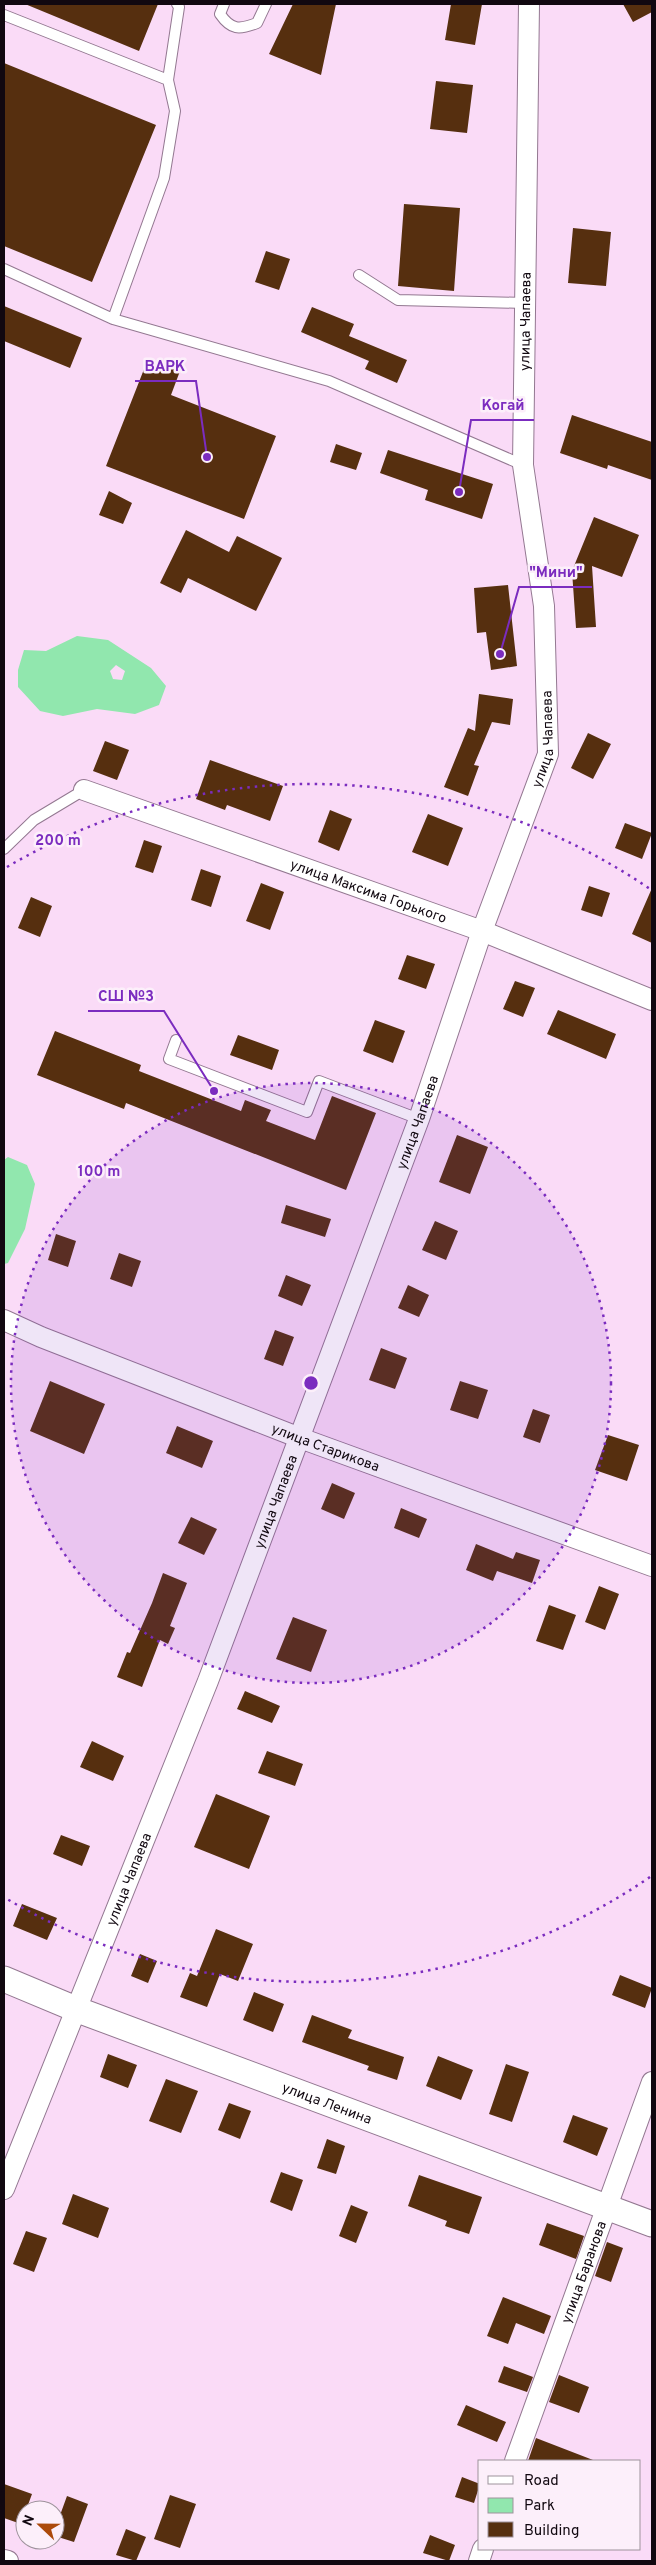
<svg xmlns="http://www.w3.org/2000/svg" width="656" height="2565" font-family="Overpass,sans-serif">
<rect width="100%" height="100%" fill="#fadbf7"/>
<!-- green -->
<path fill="#91e7ae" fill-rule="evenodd" d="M77 636 108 640 151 668 166 686 159 705 135 714 97 709 63 716 40 711 18 687V670L24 650 46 651ZM116 665 125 671 122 680 113 679 110 671Z
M8 1157 27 1165 35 1184 25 1229 8 1263 4 1264V1160Z"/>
<!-- building -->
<path fill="#562f0f" d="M25 4H158L139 51Z
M293 4H336L321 75 269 54Z
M451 4H482L475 45 445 40Z
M623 4H652V12L633 22Z
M4 63 156 125 92 282 4 246Z
M436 81 473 85 467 133 430 129Z
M404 204 460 208 454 291 398 286Z
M573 228 611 232 606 286 568 283Z
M266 251 290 259 279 290 255 282Z
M4 306 82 338 70 368 4 341Z
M312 307 354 324 349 336 407 360 397 383 365 369 369 361 301 332Z
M148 359 180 371 171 395 276 436 244 519 106 466Z
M572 415 652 442V480L608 465 607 469 560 453Z
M336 444 362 453 356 470 330 462Z
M388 450 493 484 482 519 425 500 428 490 380 473Z
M109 491 132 503 123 524 99 515Z
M594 517 639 535 622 577 592 566 596 627 576 628 572 571Z
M186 530 229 552 237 536 282 558 256 611 188 578 181 593 160 583Z
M508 585 517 666 491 670 486 632 477 633 474 588Z
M479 694 513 699 510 725 492 722 474 765 479 766 468 796 444 787 468 728 475 731Z
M588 733 611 744 593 779 571 768Z
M105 741 129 750 117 780 93 771Z
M210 760 283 786 270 821 227 805 225 810 196 799Z
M330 810 352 819 339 851 318 842Z
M428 814 463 828 448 866 412 852Z
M625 823 652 833 642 859 615 848Z
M144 840 162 846 153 873 135 867Z
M201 869 221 876 211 907 191 900Z
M261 883 284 892 270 930 246 921Z
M589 886 610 893 602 917 581 910Z
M652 888V943L632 934Z
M31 897 52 906 40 937 18 928Z
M407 955 435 964 426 989 398 979Z
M515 981 535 988 523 1017 503 1009Z
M558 1010 616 1034 606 1059 547 1034Z
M375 1020 405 1031 393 1063 363 1051Z
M55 1031 141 1065 139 1071 241 1111 245 1100 271 1110 266 1121 315 1140 332 1096 376 1113 346 1190 126 1103 124 1109 37 1075Z
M238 1035 279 1050 272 1070 230 1055Z
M457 1135 488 1147 470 1194 439 1182Z
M286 1205 331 1219 325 1237 281 1223Z
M435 1221 458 1231 446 1260 422 1250Z
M56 1234 76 1241 68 1267 48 1260Z
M119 1253 141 1261 132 1287 110 1279Z
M286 1275 311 1285 302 1306 278 1296Z
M408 1285 429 1295 419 1317 398 1308Z
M275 1330 294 1337 283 1366 264 1359Z
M381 1348 407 1358 395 1389 369 1380Z
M50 1381 105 1404 84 1454 30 1431Z
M460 1381 488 1390 478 1419 450 1410Z
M533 1409 550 1415 540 1443 523 1437Z
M177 1426 213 1441 202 1468 166 1453Z
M608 1435 639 1445 627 1481 595 1470Z
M332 1483 355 1493 344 1519 321 1509Z
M401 1508 427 1519 419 1538 394 1528Z
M191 1517 217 1529 204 1555 178 1543Z
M476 1544 513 1559 516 1552 540 1560 532 1583 497 1571 493 1581 466 1570Z
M163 1573 187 1583 170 1626 175 1628 168 1644 160 1640 142 1687 117 1677 127 1652 130 1653 152 1603Z
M599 1586 619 1594 605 1630 585 1622Z
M549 1605 576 1615 563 1650 536 1641Z
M293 1617 327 1630 311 1672 276 1659Z
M245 1691 280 1706 272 1723 237 1709Z
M92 1741 124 1756 113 1781 80 1767Z
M267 1751 303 1764 295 1786 258 1773Z
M216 1794 270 1816 249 1869 194 1847Z
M61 1835 90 1846 82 1866 53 1854Z
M22 1904 57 1918 47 1940 13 1926Z
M216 1929 253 1944 238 1981 220 1974 207 2007 180 1997 190 1973 197 1976Z
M140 1954 157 1961 148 1983 131 1976Z
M620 1975 652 1988 645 2008 612 1995Z
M254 1992 284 2004 273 2032 243 2020Z
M312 2015 352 2030 348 2038 404 2057 397 2080 367 2070 369 2066 302 2042Z
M108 2054 137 2065 128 2088 100 2077Z
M438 2056 473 2070 461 2100 426 2086Z
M506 2064 529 2072 512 2122 489 2114Z
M166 2079 198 2091 181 2133 149 2121Z
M229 2103 251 2111 240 2139 218 2130Z
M573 2115 608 2128 597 2156 563 2142Z
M327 2139 345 2146 336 2174 317 2168Z
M281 2172 303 2180 292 2211 270 2202Z
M419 2175 482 2197 469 2234 445 2226 447 2221 408 2206Z
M73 2194 109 2208 98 2238 62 2224Z
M351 2205 368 2212 356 2243 339 2236Z
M547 2223 584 2236 576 2259 539 2245Z
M26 2231 47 2238 34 2272 13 2264Z
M607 2242 623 2248 611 2282 595 2276Z
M503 2297 551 2316 544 2334 516 2323 508 2344 487 2336Z
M504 2366 533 2377 527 2392 498 2382Z
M559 2375 589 2387 579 2413 549 2402Z
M466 2405 506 2422 497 2442 457 2425Z
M536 2438 593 2460 592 2461H528Z
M462 2477 480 2484 474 2503 455 2497Z
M4 2484 32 2494 21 2524 4 2518Z
M170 2495 196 2504 180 2548 154 2539Z
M67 2496 88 2504 74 2542 55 2536V2529Z
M126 2529 146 2537 136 2561 116 2555Z
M430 2535 455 2545 449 2561 423 2553Z"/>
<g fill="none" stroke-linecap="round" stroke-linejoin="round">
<defs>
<path id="service" d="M224 4 220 14C231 30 239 30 257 23L266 4
M4 15 168 80 175 111 164 178 113 319 329 381 523 465
M168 80 179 7 177 4
M4 269 113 319
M359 275 398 300 525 303
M4 849 34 820 84 790
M176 1040 169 1059 307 1112 319 1081 419 1119"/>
<g id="minor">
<path id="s1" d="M84 790 482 931 652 1000"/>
<path id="s2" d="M4 1320 41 1337 300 1438 652 1566"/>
<path id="s3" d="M4 2189 208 1681 419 1119 482 931 548 754 544 606 523 465 529 4"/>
<path id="s4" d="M515 2461 652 2082"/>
<path d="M4 2560 8 2561"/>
<path d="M479 2561 483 2549"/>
</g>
<g id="tertiary">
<path id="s5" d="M4 1979 78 2010 652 2224"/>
</g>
</defs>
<!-- service casing -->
<use href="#service" stroke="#937891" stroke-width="12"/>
<!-- minor casing -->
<use href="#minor" stroke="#937891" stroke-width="22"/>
<!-- tertiary casing -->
<use href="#tertiary" stroke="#937891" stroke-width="27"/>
<!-- service -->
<use href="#service" stroke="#fff" stroke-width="10"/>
<!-- minor -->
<use href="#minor" stroke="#fff" stroke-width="20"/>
<!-- tertiary -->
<use href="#tertiary" stroke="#fff" stroke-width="25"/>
</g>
<!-- distance rings -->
<circle cx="311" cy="1383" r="300" fill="#7b2cbf" fill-opacity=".12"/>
<g fill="none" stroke="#7b2cbf" stroke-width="2.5" stroke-dasharray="2.5 5">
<circle cx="311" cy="1383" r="300"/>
<path d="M650 1877A599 599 0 0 1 7 1899M7 867A599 599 0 0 1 650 889"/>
</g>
<g text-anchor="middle" stroke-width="5" stroke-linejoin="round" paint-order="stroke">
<!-- street labels -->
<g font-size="14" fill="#110810" stroke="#fceffa">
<text dy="5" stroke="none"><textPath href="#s3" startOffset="1969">улица Чапаева</textPath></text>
<text dy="5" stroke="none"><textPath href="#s3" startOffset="1549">улица Чапаева</textPath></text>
<text dy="5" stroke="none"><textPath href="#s1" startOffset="302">улица Максима Горького</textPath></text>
<text dy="5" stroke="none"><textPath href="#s3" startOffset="1144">улица Чапаева</textPath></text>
<text dy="5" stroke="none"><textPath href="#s2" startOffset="346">улица Старикова</textPath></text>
<text dy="5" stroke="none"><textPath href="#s3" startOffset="739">улица Чапаева</textPath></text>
<text dy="5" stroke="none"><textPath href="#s3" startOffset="334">улица Чапаева</textPath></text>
<text dy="5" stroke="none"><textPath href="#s5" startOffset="346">улица Ленина</textPath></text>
<text dy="5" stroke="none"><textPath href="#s4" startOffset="201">улица Баранова</textPath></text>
</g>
</g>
<circle cx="311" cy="1383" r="8" fill="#7b2cbf" stroke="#fceffa" stroke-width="2.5"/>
<g font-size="15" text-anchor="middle" font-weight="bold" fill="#7b2cbf" stroke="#fceffa" stroke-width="5" stroke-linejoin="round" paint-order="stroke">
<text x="58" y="845">200 m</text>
<text x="99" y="1176">100 m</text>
</g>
<!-- callouts -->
<path fill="none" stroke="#7b2cbf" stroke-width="2" d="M207 457L196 381H135M459 492L471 420H534M500 654L519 587H592M214 1091L164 1011H88"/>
<g fill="#7b2cbf" stroke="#fceffa" stroke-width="2">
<circle cx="207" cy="457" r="5"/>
<circle cx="459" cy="492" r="5"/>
<circle cx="500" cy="654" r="5"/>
<circle cx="214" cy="1091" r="5"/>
</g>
<g font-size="15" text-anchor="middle" font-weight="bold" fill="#7b2cbf" stroke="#fceffa" stroke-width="5" stroke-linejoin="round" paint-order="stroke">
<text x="165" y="371">ВАРК</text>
<text x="503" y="410">Когай</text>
<text x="556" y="577">"Мини"</text>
<text x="126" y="1001">СШ №3</text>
</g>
<!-- border -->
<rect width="656" height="2565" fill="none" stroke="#110810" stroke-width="10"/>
<!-- legend -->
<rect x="478" y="2460" width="162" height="90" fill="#fceffa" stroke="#9e939c"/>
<rect x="488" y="2476" width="25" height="8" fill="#ffffff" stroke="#9e939c"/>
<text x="524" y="2485" font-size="15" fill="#110810">Road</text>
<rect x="488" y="2498" width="25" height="15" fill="#91e7ae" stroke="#9e939c"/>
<text x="524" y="2510" font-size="15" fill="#110810">Park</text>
<rect x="488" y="2522" width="25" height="15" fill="#562f0f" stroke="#9e939c"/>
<text x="524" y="2535" font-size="15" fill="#110810">Building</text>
<!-- north arrow -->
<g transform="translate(40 2525) rotate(292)"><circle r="24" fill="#fceffa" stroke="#9e939c"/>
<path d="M0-4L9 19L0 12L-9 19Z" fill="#ac4a0b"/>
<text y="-8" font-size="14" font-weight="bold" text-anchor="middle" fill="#110810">N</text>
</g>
</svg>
